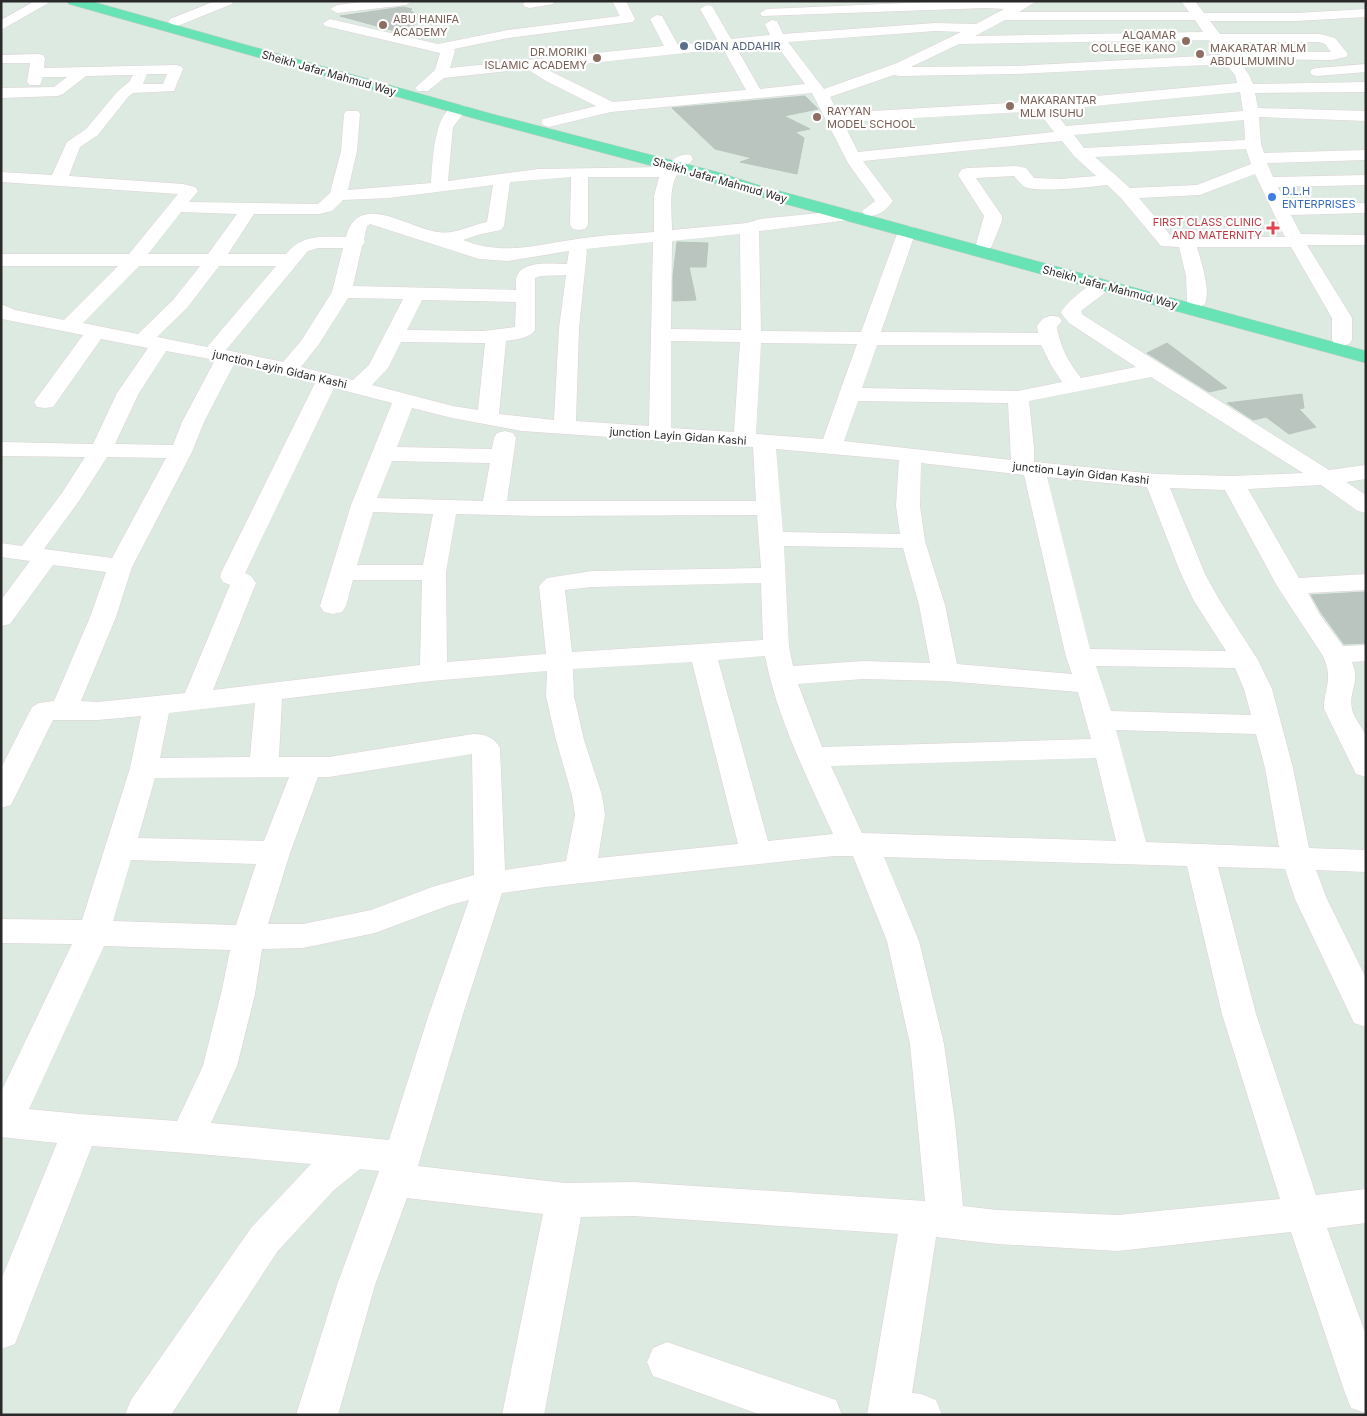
<svg xmlns="http://www.w3.org/2000/svg" width="1367" height="1416" font-family="Inter,sans-serif">
<rect width="100%" height="100%" fill="#dceae2"/>
<!-- building -->
<path fill="#bbc5bf" stroke="#b6c5bd" d="M403 7 412 9 410 11 419 15 410 32H399L340 16Z
M805 96 818 109 784 116 810 129 795 132 804 138 797 174 740 162 752 158 715 149 672 108Z
M677 242 708 243 706 267H689L696 300 673 301V276Z
M1167 343 1227 388 1209 392 1147 353Z
M1302 394 1304 408 1299 409 1316 427 1289 434 1266 417 1253 420 1227 403Z
M1366 592V643L1344 644 1322 614 1311 595Z"/>
<g fill="none" stroke-linecap="round" stroke-linejoin="round">
<defs>
<path id="minor" d="M35 1H52L1 30V20Z
M215 1H234L232 4 180 25 175 26 168 22 170 19Z
M369 1H413L406 5 337 13 330 9 337 5Z
M525 1H555L553 4 530 8 525 7 523 4Z
M612 1H626L635 19 633 22 508 38 454 49 455 51 450 68 664 46 650 19 657 15 662 16 678 45 718 41 700 9 707 5 712 6 731 39 770 35 765 24 772 20 777 21 783 34 935 23 976 24 1004 9 986 8 762 16 760 13 767 9 954 1H1037L1019 12H1189L1181 1H1195L1204 13H1296L1366 9V17L1296 21H1210L1220 34H1320L1335 38 1348 54 1346 57 1332 60 1238 59 1249 75 1253 84 1366 82V92L1255 93 1258 108 1366 111V121L1259 117 1261 144 1264 153 1366 150V160L1267 163 1273 177 1366 175V185L1278 187 1286 205 1366 203V213L1291 215 1301 234 1366 235V245H1307L1352 318V340L1349 344 1342 346 1335 344 1332 340V318L1291 247H1197C1201 261 1212 294 1204 305L1197 307 1190 305 1187 301 1186 276 1179 247 1161 246 1120 197 1107 185C1089 187 1040 193 1025 187 1021 185 1018 180 1014 176L976 178 1002 216V221L991 248 985 249 979 248 976 244 984 216 958 175 962 169 968 168 1016 166 1026 168 1034 178 1060 179 1096 176 1074 156 1062 141 863 161 893 201C886 211 877 218 865 215L862 211 875 201 848 163 812 93 611 112 549 127 543 125 541 122 543 119 596 106 546 81 527 69 444 78 428 91H418L415 88 435 70 440 53 325 26 323 23 330 19 438 44 508 30 620 16ZM1005 20H1195L1203 32 975 36ZM935 31 961 32 897 63 824 89 788 42ZM1209 40 1220 55 1014 66 911 67 959 44ZM1225 42H1319L1325 44 1331 52 1232 51ZM775 43 805 84 760 89 736 47ZM723 49 746 90 613 102 544 68ZM1226 64 1235 75 1237 83 1042 101 838 113 830 97 894 75 899 76 1014 74ZM1240 92 1243 111 1066 126 1053 110ZM1038 111 1054 132 858 152 843 122ZM1244 120 1245 140 1084 148 1074 135ZM1246 149 1251 164 1197 185 1130 188 1095 157ZM1255 174 1285 237H1172L1139 198 1200 195Z
M38 54 43 55 45 58 44 68 176 65 181 66 183 69 174 91 133 93 128 97 98 135 80 147 69 176 183 184 195 187 198 191 189 202 318 204 330 193 341 151 344 114 346 111H358L360 114 357 151 348 190 431 183C433 164 433 98 465 106L467 109 453 127 448 181 539 169 666 167C673 159 680 153 691 155L693 159C689 165 682 167 678 173 668 188 672 213 672 230L747 223 760 219 849 210 855 211 858 215 855 219 849 220 759 231 761 331 861 332 898 231 901 227 907 226 913 227 916 231 881 332 1038 333 1037 326C1043 317 1048 314 1059 317L1062 321 1057 327C1060 347 1069 363 1081 378L1136 367 1069 323 1061 313C1064 304 1089 284 1098 281 1102 279 1105 280 1110 281L1113 285 1110 289 1081 311 1083 315 1329 470 1366 465V479L1346 482 1366 495V513L1358 511 1321 485 1248 489 1299 578 1366 574V590L1308 593 1320 615 1343 646 1366 645V661L1352 662C1361 683 1348 691 1352 709 1354 719 1363 727 1366 737 1367 749 1366 765 1366 777L1356 774 1324 709C1324 686 1334 681 1323 656L1277 586 1225 490 1170 488 1205 574 1220 601 1258 660 1272 689 1293 768 1309 848 1366 850V872L1316 870 1327 899 1366 978V1027L1354 1023 1295 899 1285 869 1218 867 1256 1014 1316 1195 1366 1189V1223L1327 1228 1366 1335V1413L1351 1408 1345 1393 1291 1232 1118 1251 997 1244 936 1237 912 1393 921 1394 936 1400 942 1415H867L898 1234 634 1216 581 1217 544 1415H502L543 1214 407 1198 375 1285 338 1415H296L337 1285 379 1171 360 1169 333 1191 277 1252 171 1415H125L131 1400 251 1228 311 1164 187 1153 92 1146 15 1344 1 1349V1280L57 1143 1 1137V1092L72 944 1 943V919L82 920 130 768 141 716 98 720H53L11 805 1 808V768L32 707 39 703 54 701 90 617 106 572 53 565 10 624 1 626V600L30 561 1 557V543L22 546 62 493 85 457 1 456V442L93 444 117 393 148 348 101 339 53 407 45 408 37 407 34 402 83 335 2 319 1 304 15 310 64 320 118 266H1V254H129L178 194 1 182V172L52 175 67 142 86 129 118 91 129 82 133 75 86 76 63 94 58 96 1 98V88L54 87 67 77H43L40 85H30L27 82 30 63H1V55ZM147 74H167L163 84H143ZM571 177 570 225 573 229 579 230 585 229 588 225V177H659L654 196V232C628 234 602 235 577 239 534 245 504 256 463 240L481 234 501 230 504 226 510 182ZM493 185 487 222C471 225 454 235 438 232 408 228 358 190 346 237 321 237 303 234 286 254H228L254 214H319L332 211 343 200 389 198ZM181 212 237 214 208 254H148ZM370 224 479 259 508 261 569 251 567 264C553 264 526 260 518 274 515 278 516 285 516 290L353 286 362 246 365 242 364 240 367 226ZM740 234 741 330 671 329 672 241ZM653 242 649 426 576 421 579 328 587 251 586 249ZM318 248H343L332 292 301 341 283 362 226 350 308 251ZM139 266H200L173 300 138 334 83 323ZM219 266H276L207 347 157 337 187 308ZM566 275 559 328 554 420 499 414 506 341C516 339 529 339 535 330V278L541 276ZM348 298 403 299 369 365 353 380 301 367 319 344ZM422 300 516 302 515 327 483 331 407 330ZM671 341 740 342 734 432 671 428ZM401 342 485 343 478 410 453 406 372 385 388 368ZM761 343 857 344 823 439 756 434ZM877 345H1041L1051 365 1062 382 1018 391 862 388ZM166 351 215 360 182 422 173 445 115 444 139 393ZM234 364 315 383 221 573 220 577 223 582 230 585 185 693 98 702 81 701 116 617 132 567 192 452 204 422ZM1151 377 1303 473 1233 476 1156 474 1034 462V448L1029 401ZM334 388 392 403 351 505 320 606 324 612 333 614 342 612 346 606 353 580H422L420 665 213 690 256 583 251 576 245 573ZM858 401 1008 403 1011 460 844 441ZM412 408 452 418 522 431 753 447 756 501H507L516 438 513 433 505 431 497 433 494 438 492 449 397 447ZM776 449 899 460 896 506 900 534 783 532ZM107 457 166 458 112 558 44 549 79 501ZM392 461 490 463 483 501 377 498ZM921 463 1024 475 1066 657 1072 674 957 664 945 605 925 541 920 506ZM1047 477 1147 487 1181 574 1194 601 1226 651 1090 649ZM373 512 433 514 423 565H357ZM456 514 539 516 757 515 761 568 592 571 547 578 539 586 546 654 447 662 446 572ZM784 546 903 548 919 605 930 663 863 661 793 666 789 647ZM761 583 763 640 572 652 565 590 592 587ZM765 656C777 718 807 777 833 834L768 841 718 660ZM692 662 738 844 598 858 605 815 602 795 584 740 574 696 573 669ZM1096 666 1235 668 1244 689 1251 715 1111 711ZM547 671 546 696 556 740 572 795 575 815 566 861 505 870 500 748C494 737 485 734 473 734L329 757H279L282 699 431 681ZM863 679 945 681 1078 692 1091 739 822 747 798 684ZM255 703 250 757 160 758 169 713ZM1116 730 1256 734 1265 768 1279 847 1146 842ZM472 754 474 875 432 887 371 910 303 924H268L290 853 318 777H329ZM1096 758 1116 841 862 833 831 766ZM289 777 264 841 138 838 155 778ZM834 856H853L887 941 910 1044 925 1201 634 1182 565 1183 418 1166 463 1014 502 893 545 887ZM884 857 1187 866 1222 1014 1280 1199 1118 1215 997 1210 963 1206 955 1122 944 1044 919 941ZM131 860 256 864 236 925 113 921ZM469 900 429 1014 389 1140 211 1123 237 1066 255 994 262 949 303 948 375 933 450 905ZM104 946 230 950 221 994 203 1066 177 1121 80 1114 29 1109Z
M1366 64V72L1317 76 1312 75 1310 72 1312 69 1317 68Z
M667 1342 836 1400 842 1415H761L653 1376 647 1362 653 1348Z"/>
<path id="major" d="M67 1H90L492 114 717 172 761 186 1366 351V363L749 194 705 180 480 120 69 4Z"/>
</defs>
<!-- minor casing -->
<use href="#minor" stroke="#e0d1d6" stroke-width="1"/>
<!-- major casing -->
<use href="#major" stroke="#c7c7c7" stroke-width="1"/>
<!-- minor -->
<use href="#minor" fill="#fff" fill-rule="evenodd"/>
<!-- major -->
<use href="#major" fill="#68e3b5" fill-rule="evenodd"/>
</g>
<!-- markers -->
<g fill="#8d6e63" stroke="#fff" stroke-width="2">
<circle cx="383" cy="25" r="5"/>
<circle cx="1186" cy="41" r="5"/>
<circle cx="1200" cy="54" r="5"/>
<circle cx="597" cy="58" r="5"/>
<circle cx="1010" cy="106" r="5"/>
<circle cx="817" cy="117" r="5"/>
</g>
<circle fill="#5c6f8a" stroke="#fff" stroke-width="2" cx="684" cy="46" r="5"/>
<circle fill="#3f7fe0" stroke="#fff" stroke-width="2" cx="1272" cy="197" r="5"/>
<path fill="#e0444e" stroke="#fff" stroke-width="2" d="M1270.5 220.5h5v5h5v5h-5v5h-5v-5h-5v-5h5z"/>
<g text-anchor="middle" stroke-width="4.5" stroke-linejoin="round" paint-order="stroke">
<!-- far-education labels -->
<g font-size="11" fill="#785e54" stroke="#fff" text-anchor="start">
<text x="393" y="23">ABU HANIFA<tspan x="393" dy="13">ACADEMY</tspan></text>
<text x="1176" y="39" text-anchor="end">ALQAMAR<tspan x="1176" dy="13">COLLEGE KANO</tspan></text>
<text x="1210" y="52">MAKARATAR MLM<tspan x="1210" dy="13">ABDULMUMINU</tspan></text>
<text x="587" y="56" text-anchor="end">DR.MORIKI<tspan x="587" dy="13">ISLAMIC ACADEMY</tspan></text>
<text x="1020" y="104">MAKARANTAR<tspan x="1020" dy="13">MLM ISUHU</tspan></text>
<text x="827" y="115">RAYYAN<tspan x="827" dy="13">MODEL SCHOOL</tspan></text>
</g>
<!-- far-service labels -->
<g font-size="11" fill="#4e5e75" stroke="#fff" text-anchor="start">
<text x="694" y="50">GIDAN ADDAHIR</text>
</g>
<!-- far-street labels -->
<g font-size="11" fill="#292929" stroke="#fff">
<text transform="translate(329 73) rotate(16)" y="4">Sheikh Jafar Mahmud Way</text>
<text transform="translate(720 180) rotate(16)" y="4">Sheikh Jafar Mahmud Way</text>
<text transform="translate(1110 287) rotate(15)" y="4">Sheikh Jafar Mahmud Way</text>
<text transform="translate(280 369) rotate(13)" y="4">junction Layin Gidan Kashi</text>
<text transform="translate(678 436) rotate(4)" y="4">junction Layin Gidan Kashi</text>
<text transform="translate(1081 473) rotate(6)" y="4">junction Layin Gidan Kashi</text>
</g>
<!-- far-shop labels -->
<g font-size="11" fill="#366cbe" stroke="#fff" text-anchor="start">
<text x="1282" y="195">D.L.H<tspan x="1282" dy="13">ENTERPRISES</tspan></text>
</g>
<!-- far-health labels -->
<g font-size="11" fill="#be3a42" stroke="#fff" text-anchor="end">
<text x="1262" y="226">FIRST CLASS CLINIC<tspan x="1262" dy="13">AND MATERNITY</tspan></text>
</g>
</g>
<!-- border -->
<rect width="1367" height="1416" fill="none" stroke="#292929" stroke-width="5"/>
</svg>
